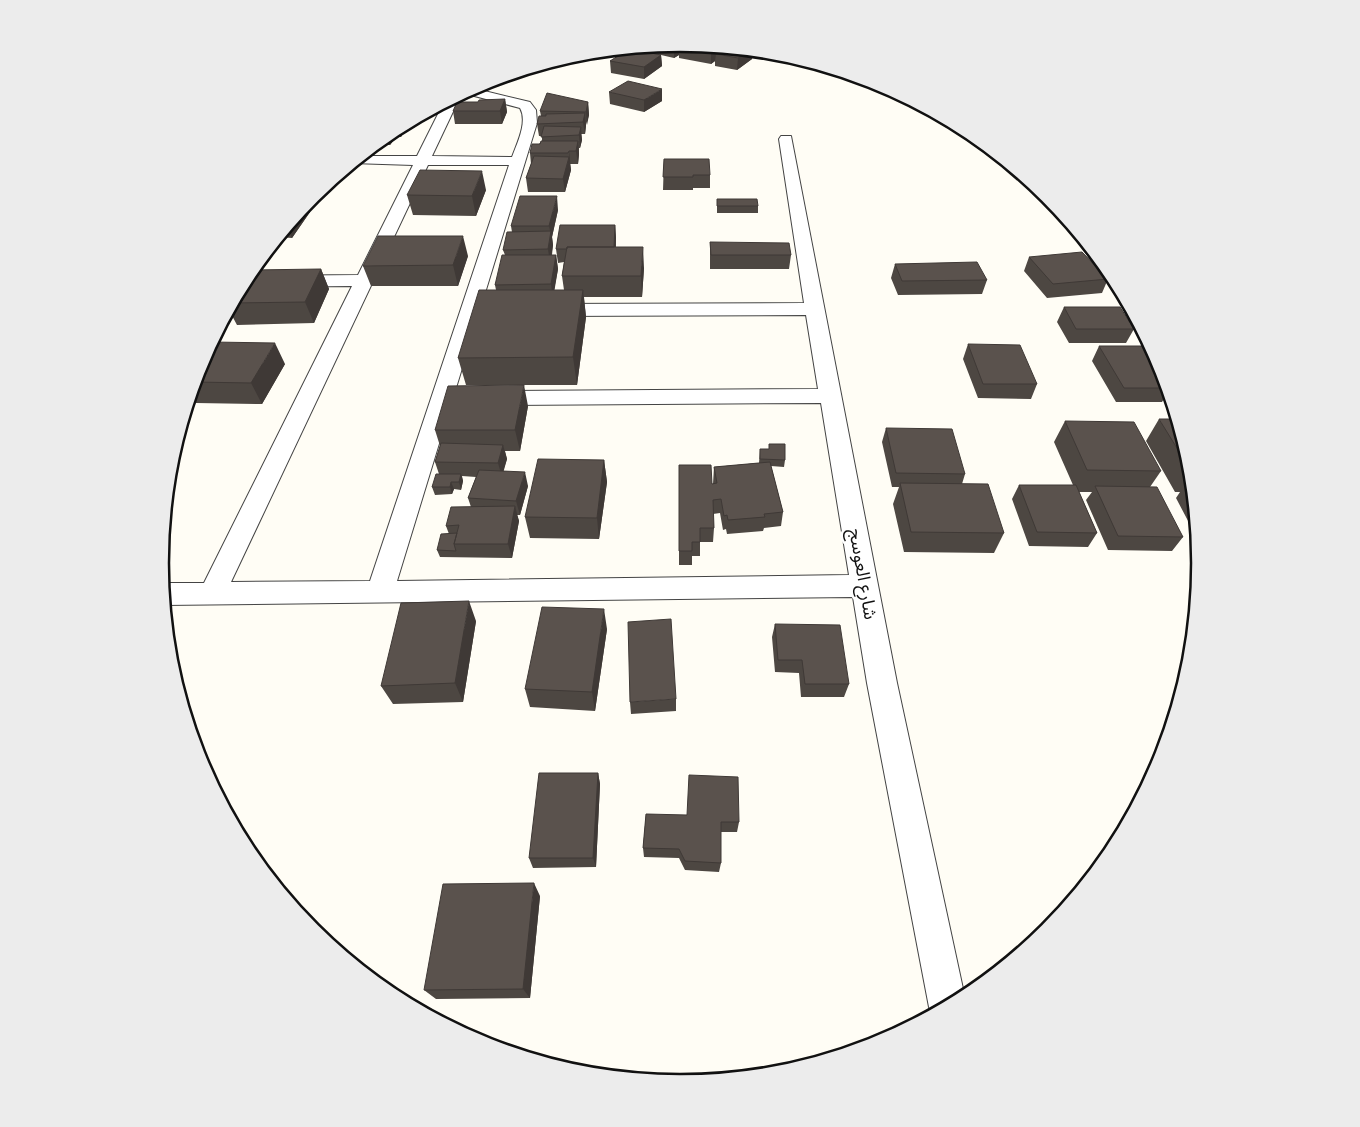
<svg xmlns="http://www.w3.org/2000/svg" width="1360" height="1127" font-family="'Source Serif 4','Noto Sans Arabic',serif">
<rect width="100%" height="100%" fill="#fffdf5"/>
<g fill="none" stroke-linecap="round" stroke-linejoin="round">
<defs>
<path id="street" d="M472 88 530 102 536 110 537 123 397 581 849 575 821 403 491 405 483 403 480 398 483 393 491 391 818 389 806 315 549 316 542 314 539 310 542 306 549 304 804 303 779 139 781 136H791L897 683 965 998 932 1015 929 1007 867 683 853 597 164 605 162 583H204L352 286 241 287 247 276 358 275 413 165 352 163 362 156H417L443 104 457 96 459 99 432 156 512 157C517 143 528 122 520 108L463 93ZM428 165H509L370 581 231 582Z"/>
</defs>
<!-- street casing -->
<use href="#street" stroke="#444" stroke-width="2"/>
<!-- street -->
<use href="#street" fill="#fff" fill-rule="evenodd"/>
</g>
<!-- wall -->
<path fill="#4d4742" d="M680 44 753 51 752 59 737 70 715 66V61L711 64 679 58V55L674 58 661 55 662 66 644 79 611 73 610 61 641 51V48Z
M609 92 662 101 644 112 610 104Z
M505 99 507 112 502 124H455L453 111 478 102Z
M588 102 589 115 586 125 585 134H581L582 140 580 148H579V154L578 164H570L571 170 565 192H528L526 178 531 164 530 153 542 141V136H539L537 124 541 116 540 111Z
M409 122 407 125H404L405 129 401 137H392L393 141 390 145H375L391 131Z
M664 159 710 175V188H693V190H663Z
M486 190 476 216 413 215 407 195Z
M717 199 758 206V213H717Z
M306 204 310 212 292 238 278 237Z
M558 210 552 237 553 245 552 255H556L558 269 554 290H564L562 276 564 262 558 263 556 249 615 225 616 238V247L644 268 642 297H584L586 317 577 385H466L458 358 496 290 495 285 505 255 503 250 512 232 511 226Z
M710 242 791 255 789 269H710Z
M468 256 458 286H371L363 266Z
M1029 257 1108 279 1102 293 1047 298 1024 271Z
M895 264 987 280 982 294 898 295 891 278Z
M321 269 329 289 314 323 237 325 229 310 248 275Z
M1064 307 1134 329 1126 343H1069L1057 322Z
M968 344 1037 384 1031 399 978 398 963 359Z
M1099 346 1164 376 1168 392 1162 402H1116L1092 361Z
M200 364H285L262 404 196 403 191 394Z
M528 406 520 451H505L507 459 503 471 528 486 520 515H517L519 521 512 558 440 557 437 550 449 534 446 526 471 507 468 498 476 477 462 476 463 481 461 490 454 489 452 494 435 495 432 487 439 474 435 462 440 446 435 430Z
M1159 419 1190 462 1197 538 1176 498 1180 492H1175L1146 441Z
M1065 421 1161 471 1150 487 1183 537 1172 551 1108 550 1086 500 1092 492H1079L1097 533 1088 547 1029 546 1012 499 1019 485H1073L1054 442Z
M886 428 965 474 962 484 1004 533 994 553 904 552 893 504 899 487H892L882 442Z
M769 444 785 460 784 467 771 466 783 512 781 526 764 528 763 531 727 534 726 529 723 530 720 513 713 514 714 528 713 542H700V556H692V565H679V465L712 484H713L714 467 759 463 760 449H769Z
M604 460 607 482 599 539 530 538 525 517Z
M476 621 463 702 393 704 381 686Z
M775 624 849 684 844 697H801L799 673 775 672 772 637Z
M607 629 595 711 530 707 525 689Z
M676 699V711L631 714 630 702Z
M598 773 600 784 596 867 533 868 529 858Z
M646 814 739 822 737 832H721V863L719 872 685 870 679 858 644 857 643 848Z
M540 896 530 998 436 999 424 990Z"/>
<!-- shaded-wall -->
<path fill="#3f3936" d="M678 44 689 45 679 47V55L674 58V46Z
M718 48H725L716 54 715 61 711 64V52Z
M749 51H753L752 59 737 70 738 58Z
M661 55 662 66 644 79V67Z
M662 89V101L644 112V100Z
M505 99 507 112 502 124 500 111Z
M588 102 589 115 587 125 586 112Z
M585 113 586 126 585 134 583 122Z
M404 124 405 129 401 137 398 128Z
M581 127 582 140 580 148 579 135Z
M390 132 393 141 390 145 387 135Z
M578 141 579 154 578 164 576 151Z
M569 151 571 170 565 192 563 179 569 158Z
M482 171 486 190 476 216 472 196Z
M557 196 558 210 552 237 553 245 550 263 548 249 551 235 549 226Z
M306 204 310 212 292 238 287 227Z
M615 225 616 238 614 262 613 248Z
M463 236 468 256 458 286 453 265Z
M643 247 644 268 642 297 641 276Z
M556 255 558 269 553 299 551 284Z
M321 269 329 289 314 323 305 302Z
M583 290 586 317 577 385 573 357Z
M275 343 285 364 262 404 251 383Z
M524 385 528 406 520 451 515 430Z
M503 445 507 459 502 477 498 463Z
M604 460 607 482 599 539 597 518Z
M525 472 528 486 520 515 516 501Z
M461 474 463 481 461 490 459 482Z
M451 482 454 489 452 494 450 487Z
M515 506 519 521 512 558 508 544Z
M469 601 476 621 463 702 455 683Z
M604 609 607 629 595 711 592 692Z
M598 773 600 784 596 867 593 858Z
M534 883 540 896 530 998 523 989Z"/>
<!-- building -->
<path fill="#5a524d" stroke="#3f3936" d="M678 44 674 46 667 45Z
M683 44 718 48 711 52 679 47Z
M725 48 749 51 738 58 716 54Z
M629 49 661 55 644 67 610 61Z
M628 81 662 89 644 100 609 92Z
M547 93 588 102 586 112 540 111Z
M505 99 500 111H453L457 102H478L479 100Z
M585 113 583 122 537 124 539 116H546V114Z
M544 126 581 127 579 135 541 137Z
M541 141H578L576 151H569L568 153H530L532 144H540Z
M534 156 569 157 563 179 526 178Z
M664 159H709L710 175H693V177H663Z
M420 170 482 171 472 196 407 195Z
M520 196H557L549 226H511Z
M717 199H757L758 206H717Z
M560 225H615L614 247H567V249H556Z
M551 231 548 249 503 250 507 232Z
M378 236H463L453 265 363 266Z
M710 242 789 243 791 255H711Z
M567 247H643L641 276H562Z
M1082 252 1108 279 1053 284 1029 257Z
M502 255H556L551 284 495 285Z
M977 262 987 280 902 281 895 264Z
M321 269 305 302 233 303 248 275 252 270Z
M479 290H583L573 357 458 358Z
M1064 307H1120L1134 329H1076Z
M212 342 275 343 251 383 195 382 200 364Z
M968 344 1020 345 1037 384H983Z
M1099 346H1144L1164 376 1167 388H1124Z
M524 385 515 430H435L448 386Z
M1159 419H1177L1190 462 1191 471Z
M1065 421 1134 422 1161 471 1087 470Z
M886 428 952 429 965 474 896 473Z
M441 443 503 445 498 463 435 462Z
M769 444H785V460L760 459V449H769Z
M538 459 604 460 597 518 525 517Z
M770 462 783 512 764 514 765 517 728 520 727 515 724 516 721 499 713 500 714 528H700V542H692V551H679V465H711L712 484 717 483 714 467Z
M479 470 525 472 516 501 468 498Z
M436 474H461L459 482H451L450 487H432Z
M900 483 988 484 1004 533 911 532Z
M1019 485H1076L1097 533 1037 532Z
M1095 486 1157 487 1183 537 1118 536Z
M515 506 508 544H454L459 525 446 526 451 507Z
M457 533 454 544 456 551 437 550 441 534Z
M469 601 455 683 381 686 401 603Z
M542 607 604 609 592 692 525 689Z
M671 619 676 699 630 702 628 622Z
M775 624 840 625 849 684H805L802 660H778Z
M539 773H598L593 858H529Z
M689 775 738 777 739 822H721V863L685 861 679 849 643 848 646 814 687 815Z
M534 883 523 989 424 990 443 884Z"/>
<g text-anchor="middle" stroke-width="5" stroke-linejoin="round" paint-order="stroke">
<!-- street labels -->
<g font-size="18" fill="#111" stroke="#fff">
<text transform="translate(863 574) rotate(80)" y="6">شارع العوسج</text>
</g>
</g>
<!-- crop -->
<path d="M0 0H1360V1127H0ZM169 563a511 511 0 1 1 1022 0a511 511 0 1 1-1022 0Z" fill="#ececec" fill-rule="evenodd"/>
<path fill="none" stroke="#111" stroke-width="2.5" d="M169 563a511 511 0 1 1 1022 0a511 511 0 1 1-1022 0Z"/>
</svg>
